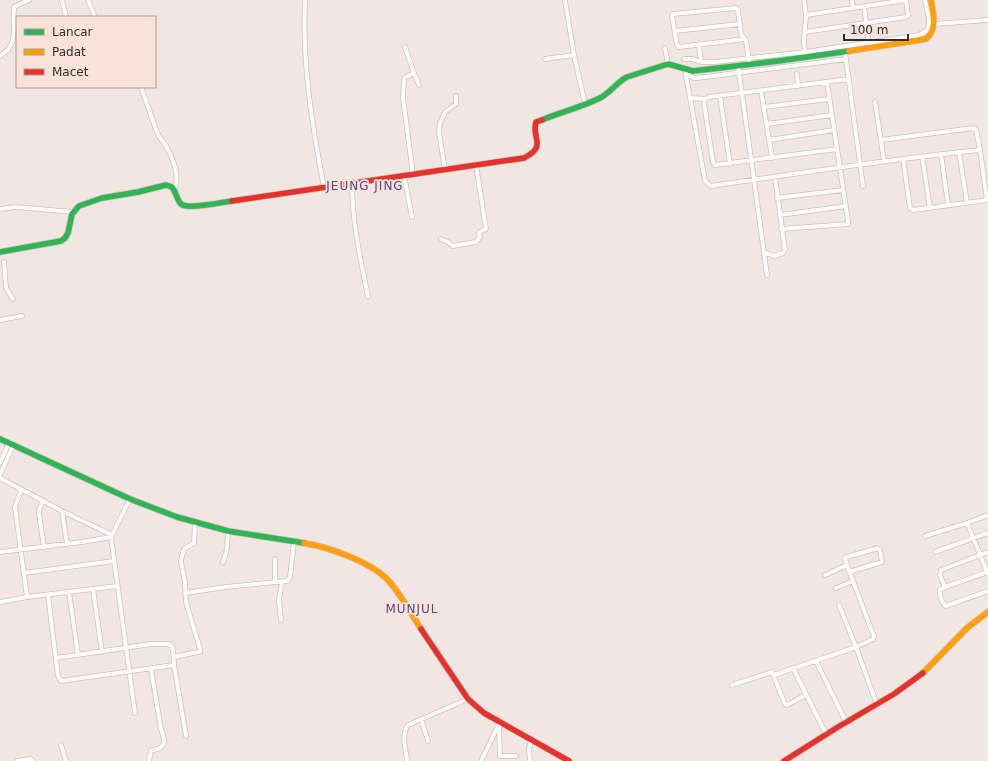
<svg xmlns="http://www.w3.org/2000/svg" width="988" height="761" font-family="'DejaVu Sans',sans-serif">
<rect width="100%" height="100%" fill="#f1e6e1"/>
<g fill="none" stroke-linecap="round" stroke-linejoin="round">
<defs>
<path id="street" d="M62 0 66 17
M88 0 95 17
M305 0C302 63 312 125 324 187
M565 0 574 55 585 104
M804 0 806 15 804 42 805 53
M852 0 853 8
M864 7 869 44
M806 15 906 0
M935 24 988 20
M675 31 740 24
M805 32 906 17 908 16 906 0
M745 39 679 47 677 45 672 16 673 14 736 8 738 10 741 34 746 41 749 61
M699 45 701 62
M405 47 414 73 404 78 403 98 413 175
M665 48 668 64
M845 52 863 186
M0 56C20 44 12 27 14 7L29 0
M545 59 574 55
M684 59H693L701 62H715L805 52 914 36C918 35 923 34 926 31 933 25 926 8 925 0
M738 66 754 180 767 275
M685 70 705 181 711 186C801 173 890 159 980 150L987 200
M414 73 419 85
M686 74 694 78H697L846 59
M797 74 798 86
M141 87 157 132C159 138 163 141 166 146 172 156 181 177 174 188
M761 91 772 158
M720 96 730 164
M691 98 705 99
M875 102 884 161
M764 107 829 99
M767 124 832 115
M769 140 834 130
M881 140 973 128 976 130 980 150
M837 149 715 165 713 162 704 103 705 99 709 97 849 79
M959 152 967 203
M941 154 948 204
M922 156 930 208
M903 159 910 208 913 210 988 200
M445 170 439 132 440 123 445 112 456 104V96
M404 176 412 217
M352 182C352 221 360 258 368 296
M777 198 843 190
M0 209 16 207 73 212
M780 215 846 206
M781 229 848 224V221L827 82
M441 239 448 242 453 246 476 242 480 237 479 232 486 229 476 165
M764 252 774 256 783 253 785 250 775 177
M4 262 6 288 13 299
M0 320 22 316
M0 463 9 443
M0 475 13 446
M0 478 62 511 112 535
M21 490 15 507 27 597
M130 499 111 537 135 713
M43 501 39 510V514L44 547
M62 511 67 544
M967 523 988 515
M925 536 967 523 988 574
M0 552 82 542 111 537
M935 552 988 533
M988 552 941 570 940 575 945 587 940 590C939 594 942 604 946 606L988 591
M275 559V582
M223 562 227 549 228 531
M24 573 114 561
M825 575 847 565
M945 587 988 572
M836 588 853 581
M93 589 102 652
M69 592 78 655
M185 593 226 587 287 581 290 577 294 542
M48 595 58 676 61 681 174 665
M0 602 27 597 117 586
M839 605 856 647 877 705
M281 620 279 600 282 582
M174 657 198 652H200V649L186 602 185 583 181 562 182 556 184 549 194 543 195 522
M56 658 151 644H169L172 647 173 651 174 665 186 736
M816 661 846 722
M793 668 826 734
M774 675 856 647 873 639 874 636 871 629 847 565 845 559 846 557 875 549 877 548 880 550 882 562 849 572
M732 685 772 672 785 704 787 705 806 695
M421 719 428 741
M499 725 500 756H516
M61 745 66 761
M17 761 30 759 33 761
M149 761 151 751C154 749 157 750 160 748 167 744 163 735 161 729L151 669
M407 761C406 749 401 735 408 725L468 699
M481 761 498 726
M530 761 529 748 531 740"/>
<path id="fast" d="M542 120C561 112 582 107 600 98 611 92 617 82 627 77L668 64 693 71 778 61 849 51
M0 252 61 241 65 238 68 233 72 214 79 206 102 198 138 192 166 185 172 187C176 192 177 200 181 204 187 210 223 202 232 201
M0 439 130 499 177 517 228 531 304 543"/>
<path id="slow" d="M849 51 926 39C938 28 933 14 931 0
M304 543C328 547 368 561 386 578 400 592 410 612 421 629
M923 673 967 628 988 612"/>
<path id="jam" d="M232 201 524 158C548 146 531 138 536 122L542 120
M421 629 468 699 484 713 569 761
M784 761 838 727 894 694 923 673"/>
</defs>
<!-- street casing -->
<use href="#street" stroke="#ccc3bf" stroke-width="5.5"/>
<!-- fast casing -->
<use href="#fast" stroke="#ccc3bf" stroke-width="7"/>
<!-- slow casing -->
<use href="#slow" stroke="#ccc3bf" stroke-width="7"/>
<!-- jam casing -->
<use href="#jam" stroke="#ccc3bf" stroke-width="7"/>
<!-- street -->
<use href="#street" stroke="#fdfbfa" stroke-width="4"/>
<!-- fast -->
<use href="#fast" stroke="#30b455" stroke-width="5.5"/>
<!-- slow -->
<use href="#slow" stroke="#ff9f0a" stroke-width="5.5"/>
<!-- jam -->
<use href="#jam" stroke="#e5322d" stroke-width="5.5"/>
</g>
<g text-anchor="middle" stroke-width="3.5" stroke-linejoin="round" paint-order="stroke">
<!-- quarter labels -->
<g font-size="12" letter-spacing="1" fill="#584886" stroke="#f8e2da">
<text x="365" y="190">JEUNG JING</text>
<text x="412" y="613">MUNJUL</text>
</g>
</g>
<!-- legend -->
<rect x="16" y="16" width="140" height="72" fill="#f8e2da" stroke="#aa9993"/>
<rect x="24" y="29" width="20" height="6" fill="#30b455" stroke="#aa9993"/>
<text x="52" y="36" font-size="12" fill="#342c29">Lancar</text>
<rect x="24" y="49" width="20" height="6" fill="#ff9f0a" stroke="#aa9993"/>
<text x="52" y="56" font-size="12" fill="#342c29">Padat</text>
<rect x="24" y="69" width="20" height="6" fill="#e5322d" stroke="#aa9993"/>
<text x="52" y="76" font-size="12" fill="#342c29">Macet</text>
<!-- scale -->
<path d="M844 34v6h64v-6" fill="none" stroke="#342c29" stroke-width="2"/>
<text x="850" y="34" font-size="12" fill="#342c29" stroke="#f8e2da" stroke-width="3" paint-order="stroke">100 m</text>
</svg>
